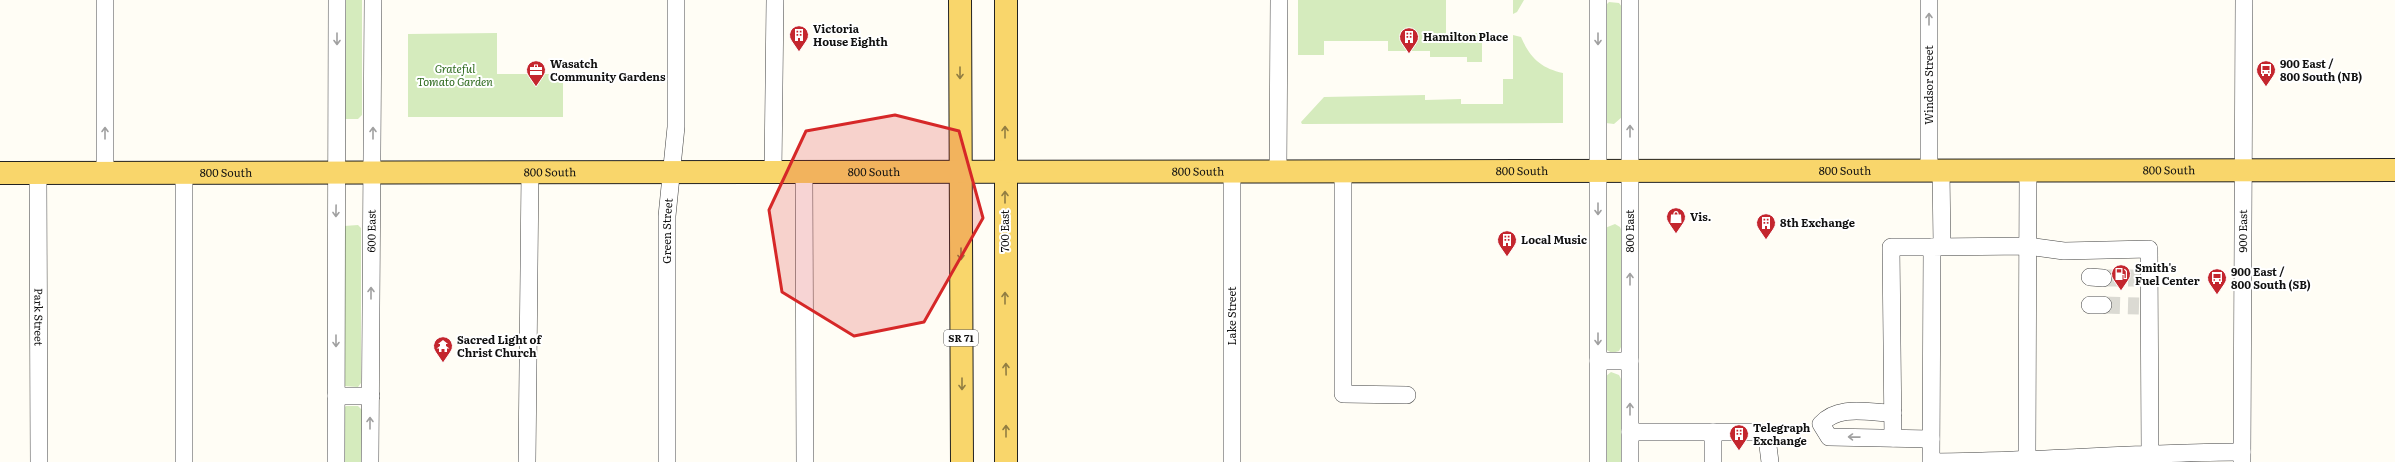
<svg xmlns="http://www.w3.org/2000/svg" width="2395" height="462" font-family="Literata,serif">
<rect width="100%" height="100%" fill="#fffdf5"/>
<!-- green -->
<path fill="#d5ebbd" d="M343 0H362V115L358 119H345Z
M1298 0H1446V33H1482V62H1467V57H1430V51H1388V41H1324V55H1298Z
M1513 0H1524L1517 12 1513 14Z
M1609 2 1619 3 1622 7V117L1614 124 1606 123 1605 6Z
M497 33V74H563V117H408V34Z
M1513 35 1521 37C1530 58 1541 68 1563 73V123L1302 124 1301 122 1324 97 1425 95V100L1461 99V104H1503V79H1513Z
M1615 224 1620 227 1622 232V345L1619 351 1612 353 1605 349V228Z
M358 225 361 228V383L358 387 344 386V226Z
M1611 372 1619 375 1622 381V462H1603L1605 377Z
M346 406H358L362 410V462H343L344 408Z"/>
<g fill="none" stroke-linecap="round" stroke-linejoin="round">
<!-- minor-tunnel -->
<path stroke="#dbdad3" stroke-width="17" stroke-dasharray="17 8" stroke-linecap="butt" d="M2103 278H2140
M2103 305 2139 306"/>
<defs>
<g id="minor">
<path d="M105 0V172"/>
<path d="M1929 0V170"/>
<path d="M1941 170 1942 246"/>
<path d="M1232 171V462"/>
<path d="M1278 171 1279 0"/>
<path d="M1343 171V394L1407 395"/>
<path id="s1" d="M38 172 39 462"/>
<path d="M184 172V462"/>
<path d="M773 172 775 0"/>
<path d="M804 172 805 462"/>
<path d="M2090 277 2103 278"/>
<path d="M2090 305H2103"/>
<path d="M1598 361H1630"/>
<path d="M336 396H371"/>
<path d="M1893 413C1869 413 1839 404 1821 424L1829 437 1931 439"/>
<path d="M1630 432H1759L1767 438 1770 462"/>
<path d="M1713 432V462"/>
<path d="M1893 438 1891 247H1932"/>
<path d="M2150 455 2149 249 2064 251 2028 246 1932 247 1931 462C2035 462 2139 452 2242 452"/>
<path d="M2027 458 2028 170"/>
<path d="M336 462 337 0"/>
<path id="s2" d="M370 462 373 0"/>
<path d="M527 462 530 172"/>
<path id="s3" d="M667 462V216L676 127V0"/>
<path d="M1598 462V0"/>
<path d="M1630 462V0"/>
<path id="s4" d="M2242 462 2244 0"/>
</g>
<g id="major">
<path d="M960 0 962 462"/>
<path d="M1006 0V462"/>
<path id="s5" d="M0 173 2395 170"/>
</g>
</defs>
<!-- minor casing -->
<use href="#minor" stroke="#444" stroke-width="18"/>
<!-- major casing -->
<use href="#major" stroke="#222" stroke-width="24"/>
<!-- minor -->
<use href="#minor" stroke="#fff" stroke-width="17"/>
<!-- major -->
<use href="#major" stroke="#f9d66b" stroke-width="22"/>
</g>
<!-- one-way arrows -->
<defs><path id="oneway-shaft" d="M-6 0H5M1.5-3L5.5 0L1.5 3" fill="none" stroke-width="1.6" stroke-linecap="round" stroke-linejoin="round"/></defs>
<g stroke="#a0a0a0">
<use href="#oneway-shaft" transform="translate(1929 19) rotate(-90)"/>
<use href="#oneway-shaft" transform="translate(337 39) rotate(90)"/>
<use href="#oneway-shaft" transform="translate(1598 39) rotate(90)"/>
<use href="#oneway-shaft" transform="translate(1630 131) rotate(-90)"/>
<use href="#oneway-shaft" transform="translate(105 133) rotate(-90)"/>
<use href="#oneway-shaft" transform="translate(373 133) rotate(-90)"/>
<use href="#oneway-shaft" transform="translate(1598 209) rotate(90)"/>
<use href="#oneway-shaft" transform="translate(336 211) rotate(91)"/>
<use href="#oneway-shaft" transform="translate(1630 279) rotate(-90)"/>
<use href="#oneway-shaft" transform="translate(371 293) rotate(-90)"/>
<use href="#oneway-shaft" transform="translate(1598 339) rotate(90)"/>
<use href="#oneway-shaft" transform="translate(336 341) rotate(90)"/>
<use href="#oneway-shaft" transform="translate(1630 409) rotate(-90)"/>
<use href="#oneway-shaft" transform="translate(370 423) rotate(-90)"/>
<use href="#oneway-shaft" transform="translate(1854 437) rotate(-179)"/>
</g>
<g stroke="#917d42">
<use href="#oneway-shaft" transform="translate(960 73) rotate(90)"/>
<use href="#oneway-shaft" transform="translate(1005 132) rotate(-90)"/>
<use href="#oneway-shaft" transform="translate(1005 197) rotate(-90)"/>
<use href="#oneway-shaft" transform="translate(961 254) rotate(90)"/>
<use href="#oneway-shaft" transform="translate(1005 298) rotate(-90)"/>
<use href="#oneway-shaft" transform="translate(1006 369) rotate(-91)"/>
<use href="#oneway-shaft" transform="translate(962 384) rotate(90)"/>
<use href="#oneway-shaft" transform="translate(1006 431) rotate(-90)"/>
</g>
<!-- marked area -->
<path fill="#d62828" fill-opacity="0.2" stroke="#d62828" stroke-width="3" stroke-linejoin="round" d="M895 115 959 131 983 218 924 322 854 336 782 292 769 210 806 131Z"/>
<!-- icons -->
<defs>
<symbol id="building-pin" viewBox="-11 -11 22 30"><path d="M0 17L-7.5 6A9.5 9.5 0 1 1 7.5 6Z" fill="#c4262e" stroke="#fff"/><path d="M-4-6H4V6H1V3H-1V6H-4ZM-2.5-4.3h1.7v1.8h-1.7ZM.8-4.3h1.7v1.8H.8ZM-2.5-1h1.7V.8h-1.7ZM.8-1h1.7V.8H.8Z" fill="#fff"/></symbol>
<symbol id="office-pin" viewBox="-11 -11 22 30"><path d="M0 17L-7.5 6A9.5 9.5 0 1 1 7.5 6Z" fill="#c4262e" stroke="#fff"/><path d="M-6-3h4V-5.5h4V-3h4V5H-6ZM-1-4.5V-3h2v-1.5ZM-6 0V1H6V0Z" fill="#fff"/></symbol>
<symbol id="bus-pin" viewBox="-11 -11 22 30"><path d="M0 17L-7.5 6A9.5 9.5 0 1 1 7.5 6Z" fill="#c4262e" stroke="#fff"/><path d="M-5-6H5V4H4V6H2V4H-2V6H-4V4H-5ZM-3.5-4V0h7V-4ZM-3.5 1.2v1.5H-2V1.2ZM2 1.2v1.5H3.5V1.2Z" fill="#fff"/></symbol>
<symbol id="shop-pin" viewBox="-11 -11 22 30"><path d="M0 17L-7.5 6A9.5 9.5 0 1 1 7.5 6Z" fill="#c4262e" stroke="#fff"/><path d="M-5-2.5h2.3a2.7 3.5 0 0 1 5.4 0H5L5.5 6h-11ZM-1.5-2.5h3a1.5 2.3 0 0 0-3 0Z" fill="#fff"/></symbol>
<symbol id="fuel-pin" viewBox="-11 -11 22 30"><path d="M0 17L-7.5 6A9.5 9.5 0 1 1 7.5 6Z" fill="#c4262e" stroke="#fff"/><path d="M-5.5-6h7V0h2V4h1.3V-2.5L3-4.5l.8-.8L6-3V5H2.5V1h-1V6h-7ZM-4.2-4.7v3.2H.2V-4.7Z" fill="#fff"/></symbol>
<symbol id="temple-pin" viewBox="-11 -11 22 30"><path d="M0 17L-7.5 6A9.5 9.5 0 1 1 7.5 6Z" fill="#c4262e" stroke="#fff"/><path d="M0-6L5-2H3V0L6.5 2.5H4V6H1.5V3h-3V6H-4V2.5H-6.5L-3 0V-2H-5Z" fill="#fff"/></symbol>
</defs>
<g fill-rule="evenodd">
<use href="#building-pin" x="788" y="24" width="22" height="30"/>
<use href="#building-pin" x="1398" y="26" width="22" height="30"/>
<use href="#office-pin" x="525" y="59" width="22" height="30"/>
<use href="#bus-pin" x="2255" y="59" width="22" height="30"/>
<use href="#shop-pin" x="1665" y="206" width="22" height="30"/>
<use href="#building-pin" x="1755" y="212" width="22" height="30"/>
<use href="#building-pin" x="1496" y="229" width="22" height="30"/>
<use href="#fuel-pin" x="2110" y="263" width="22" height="30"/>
<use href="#bus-pin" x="2206" y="267" width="22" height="30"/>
<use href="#temple-pin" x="432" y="335" width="22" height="30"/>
<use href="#building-pin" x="1728" y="423" width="22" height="30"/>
</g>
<g text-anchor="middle" stroke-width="4" stroke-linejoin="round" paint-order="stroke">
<!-- shield labels -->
<rect fill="#fff" stroke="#585858" stroke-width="1" x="944" y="330" width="34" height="16" rx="3"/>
<g font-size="10" font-weight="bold" fill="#111">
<text x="961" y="342">SR 71</text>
</g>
<!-- poi labels -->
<g font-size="11" font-weight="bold" fill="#111" stroke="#fff" text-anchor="start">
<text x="813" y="33">Victoria<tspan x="813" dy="13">House Eighth</tspan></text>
<text x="1423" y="41">Hamilton Place</text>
<text x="550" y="68">Wasatch<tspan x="550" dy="13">Community Gardens</tspan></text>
<text x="2280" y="68">900 East /<tspan x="2280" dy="13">800 South (NB)</tspan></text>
<text x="1690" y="221">Vis.</text>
<text x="1780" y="227">8th Exchange</text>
<text x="1521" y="244">Local Music</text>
<text x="2135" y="272">Smith's<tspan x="2135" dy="13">Fuel Center</tspan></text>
<text x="2231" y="276">900 East /<tspan x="2231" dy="13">800 South (SB)</tspan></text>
<text x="457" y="344">Sacred Light of<tspan x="457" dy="13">Christ Church</tspan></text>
<text x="1753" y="432">Telegraph<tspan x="1753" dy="13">Exchange</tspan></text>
</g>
<!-- park labels -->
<g font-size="11" font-style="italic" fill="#2f6b1f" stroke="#fff">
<text x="455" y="73">Grateful<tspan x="455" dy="13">Tomato Garden</tspan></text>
</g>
<!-- street labels -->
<g font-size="11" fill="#111" stroke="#fff">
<text transform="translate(1929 85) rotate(-90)" y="4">Windsor Street</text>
<text dy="4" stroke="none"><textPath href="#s5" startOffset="1845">800 South</textPath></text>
<text dy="4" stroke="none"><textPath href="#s5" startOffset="2169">800 South</textPath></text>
<text dy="4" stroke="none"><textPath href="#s5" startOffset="1198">800 South</textPath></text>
<text dy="4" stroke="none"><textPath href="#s5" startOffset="1522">800 South</textPath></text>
<text dy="4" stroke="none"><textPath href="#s5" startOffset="226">800 South</textPath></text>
<text dy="4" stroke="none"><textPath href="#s5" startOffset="550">800 South</textPath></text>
<text dy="4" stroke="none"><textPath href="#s5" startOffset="874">800 South</textPath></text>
<text dy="4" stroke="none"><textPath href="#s2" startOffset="231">600 East</textPath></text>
<text dy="4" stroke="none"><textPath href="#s3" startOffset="231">Green Street</textPath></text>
<text transform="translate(1005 231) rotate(-90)" y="4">700 East</text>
<text transform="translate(1630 231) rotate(-90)" y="4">800 East</text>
<text dy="4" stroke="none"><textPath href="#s4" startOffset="231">900 East</textPath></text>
<text transform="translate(1232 316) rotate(-90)" y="4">Lake Street</text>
<text dy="4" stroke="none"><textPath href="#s1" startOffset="145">Park Street</textPath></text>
</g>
</g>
</svg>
